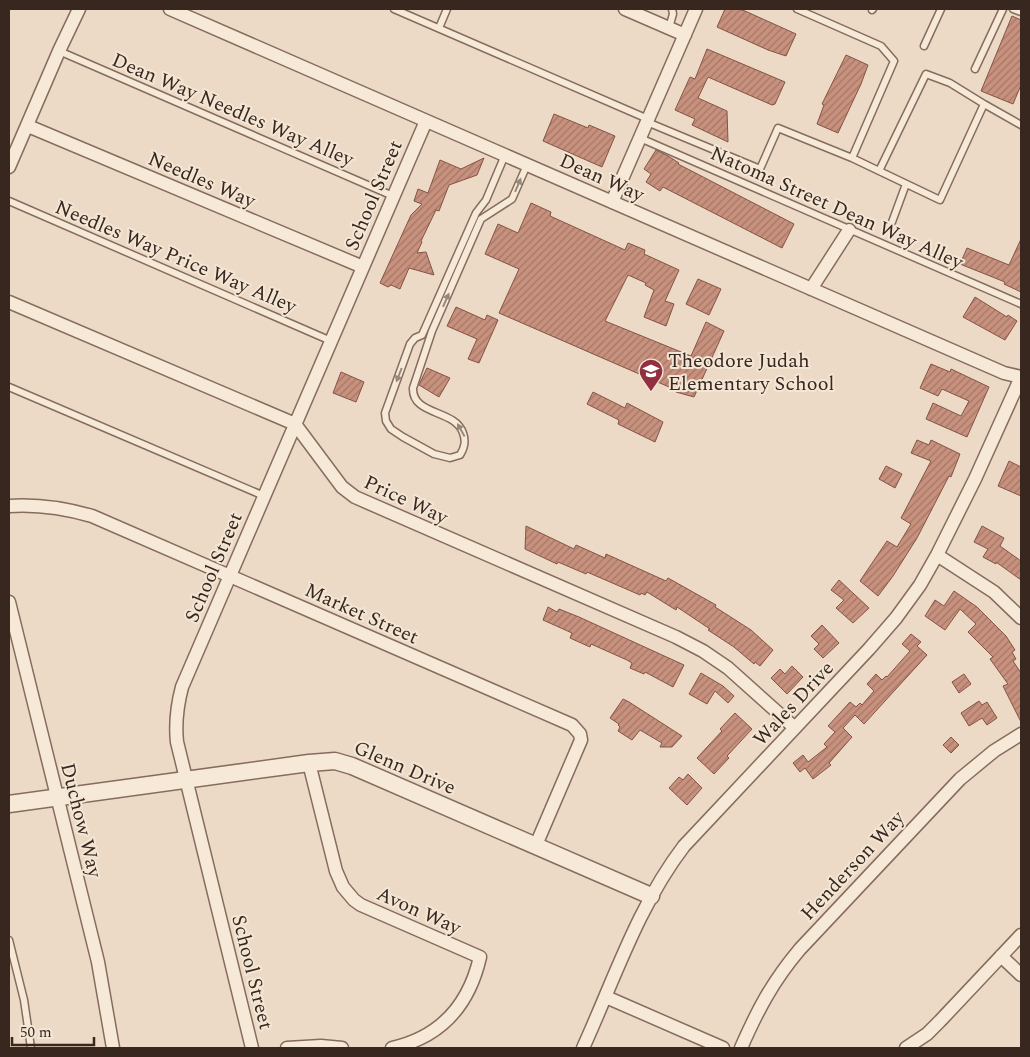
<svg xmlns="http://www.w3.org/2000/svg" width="1030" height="1057" font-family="Spectral,serif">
<defs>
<pattern id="building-hatch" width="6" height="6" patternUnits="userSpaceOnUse" patternTransform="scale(1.25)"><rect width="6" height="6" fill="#c8917e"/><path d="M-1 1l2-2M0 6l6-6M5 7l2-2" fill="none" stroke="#a37667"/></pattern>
</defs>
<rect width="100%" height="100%" fill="#ecdac6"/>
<!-- building -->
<path fill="url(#building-hatch)" stroke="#845344" d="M725 9H738L745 11 796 34 786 56 768 50 717 27Z
M1012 16 1021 20V85L1013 104 981 91Z
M707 49 785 82 775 104 772 105 708 77 698 98 727 111 728 142 692 125 695 119 675 110 690 77 695 79Z
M846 55 868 65 861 84 838 133 817 124 824 105 822 104Z
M554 114 588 128 589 125 615 136 602 167 543 141Z
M656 150 668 156 679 163 678 164 794 224 782 248 663 187 660 191 646 182 651 174 644 169Z
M484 158 477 175 449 185 439 211 436 210 421 241 422 242 417 253 426 252 434 275 409 268 400 289 391 285 388 287 380 283 411 215 422 204 414 201 418 189 428 193 440 160 461 169Z
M531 203 551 212 550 216 625 250 628 243 645 250 644 254 679 270 665 301 674 304 666 326 644 317 654 290 645 285 646 283 628 275 605 321 691 356 706 322 724 331 694 397 676 392V390L499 313 519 269 485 254 498 224 518 233Z
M1021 239V292L1004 284 1005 282 960 264 967 248 1009 265Z
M698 279 721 289 709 315 686 304Z
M975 297 1007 317 1008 315 1017 321 1005 340 963 317Z
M456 307 485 320 487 315 498 320 479 363 468 359 477 339 447 326Z
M931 364 950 372 951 369 989 387 967 437 926 419 933 403 961 416 969 401 942 389 938 396 920 388Z
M427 368 450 378 439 397 419 385Z
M341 372 364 382 356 402 333 393Z
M593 392 625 408 627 403 663 422 655 442 618 424 619 420 587 404Z
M917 440 929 445 931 440 960 454 951 477 949 476 917 538 893 576 878 596 860 581 887 541 897 547 911 524 901 518 931 461 911 453Z
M1009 461 1021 467V496L998 486Z
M886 466 902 474 895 488 879 479Z
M526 526 574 549 576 545 605 558 606 554 666 581 668 578 716 605 715 607 751 630 773 650 760 666 755 662 754 664 734 647 708 630 710 629 677 607 676 610 647 592 645 595 641 593 640 595 587 572 586 574 558 562 557 564 525 549Z
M982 526 1004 538 1000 546 1021 561V580L996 562V564L983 557 988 549 974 542Z
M839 580 869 608 853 623 836 608 844 600 831 590Z
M954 591 977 607 1006 636 1015 650 1012 652 1016 659 1013 661 1021 673V722L1003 686 1008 684 990 659 993 657 968 632 976 624 960 609 945 630 925 616 935 600 944 606Z
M548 607 557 612 559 609 579 617 684 665 673 687 645 672 644 674 630 668 632 663 627 660 591 644 590 647 570 638 572 633 543 620Z
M822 625 839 643 823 658 814 649 819 644 811 636Z
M911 634 921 642 917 646 927 655 864 724 855 715 843 728 852 737 829 763 831 765 813 779 805 768 800 772 793 763 803 755 808 762 827 747 824 744 835 732 828 726 850 702 856 707 860 703 862 705 874 691 867 684 876 674 882 680 886 676 887 677 910 651 902 644Z
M792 666 803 677 787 694 771 678 780 669 785 674Z
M701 673 723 686 734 696 728 703 715 691 707 704 689 694Z
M964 674 971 684 959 693 952 682Z
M623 699 629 702 682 736 672 747H660L662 743 640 730 632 740 618 731 620 727 618 725 619 724 610 718Z
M979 701 982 705 987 702 997 718 987 725 982 718 969 726 961 713Z
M735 713 752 729 727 756 729 758 714 774 697 758 722 731 720 729Z
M951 737 959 745 951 753 943 745Z
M688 774 702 788 687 805 669 788 679 777 683 780Z"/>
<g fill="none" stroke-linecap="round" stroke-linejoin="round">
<defs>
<path id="service" d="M394 9 648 119
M1013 9 1021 12
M872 10 873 9
M439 28 447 9
M669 28 673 14 672 9
M924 46 941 9
M59 51 393 196
M975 69 1003 9
M984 104 1021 125
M647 122 760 169 778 128 852 158 894 61 881 46 797 9
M640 138 1021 304
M505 155 486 200 476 213 422 335 415 338 410 344 385 413 386 421 391 429 403 437 434 454 450 458 460 455C465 447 466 441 463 433 455 409 412 416 413 388L432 331 481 219 512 199 527 165
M852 158 940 200 984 104 950 83 926 74 879 171
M9 201 331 341
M892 222 906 184
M9 387 264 496
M9 940 24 1000 31 1048"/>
<path id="minor" d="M170 9 1004 373 1021 377
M625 9 685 35
M28 126 363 267
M9 167 59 51 79 9
M612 202 696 9
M811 289 849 230
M9 302 295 424 342 487 355 497 676 637 703 651 728 668 795 728
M9 506C38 504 64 508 92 516L572 725 580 734 581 740 536 845
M937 555 994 592 1021 618
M9 602 98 962 113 1048
M309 763 336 871 343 887 354 900 361 905 480 957C469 1005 441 1037 392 1048
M1001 956 1021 975
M606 997 723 1048
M252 1048 177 742C175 723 177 706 182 687L426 121
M287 1048 321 1046 342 1048
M583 1048C614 980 638 906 684 846L869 649 896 618 920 585 937 555 975 479 1021 377
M741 1048C758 1009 773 981 800 949L960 779 994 751 1021 734
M906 1048 927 1034 940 1021 1021 935"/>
<path id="tertiary" d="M9 804 309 763 335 761 352 766 651 896"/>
</defs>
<!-- service casing -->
<use href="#service" stroke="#866c5c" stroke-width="9"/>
<!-- minor casing -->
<use href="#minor" stroke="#866c5c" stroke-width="15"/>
<!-- tertiary casing -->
<use href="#tertiary" stroke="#866c5c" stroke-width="19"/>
<!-- service -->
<use href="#service" stroke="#f7e9d8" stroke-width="6"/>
<!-- minor -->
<use href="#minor" stroke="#f7e9d8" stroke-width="12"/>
<!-- tertiary -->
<use href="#tertiary" stroke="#f7e9d8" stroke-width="16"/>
</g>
<!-- one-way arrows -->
<defs><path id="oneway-solid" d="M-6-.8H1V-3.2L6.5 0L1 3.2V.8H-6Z" transform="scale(1.25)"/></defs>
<g fill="#97887c">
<use href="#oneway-solid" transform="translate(518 185) rotate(-67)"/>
<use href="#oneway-solid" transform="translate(446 300) rotate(-66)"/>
<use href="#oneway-solid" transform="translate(399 375) rotate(111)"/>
<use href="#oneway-solid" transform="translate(461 430) rotate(-119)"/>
</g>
<!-- icons -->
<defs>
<symbol id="school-pin" viewBox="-11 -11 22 30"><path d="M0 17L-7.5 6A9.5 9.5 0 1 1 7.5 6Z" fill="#923040" stroke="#f4e6d5"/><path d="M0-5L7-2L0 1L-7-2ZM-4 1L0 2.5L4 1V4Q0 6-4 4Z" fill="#fff"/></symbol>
</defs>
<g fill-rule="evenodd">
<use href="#school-pin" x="637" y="357" width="28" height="38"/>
</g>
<g text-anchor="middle" stroke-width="4" stroke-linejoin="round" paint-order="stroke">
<!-- street labels -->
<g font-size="20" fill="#37271f" stroke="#f4e6d5">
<text transform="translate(233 109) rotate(23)" y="7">Dean Way Needles Way Alley</text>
<text transform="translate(602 177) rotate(24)" y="7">Dean Way</text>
<text transform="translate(202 179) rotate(23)" y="7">Needles Way</text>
<text transform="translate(373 195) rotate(-67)" y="7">School Street</text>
<text transform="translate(837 207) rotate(24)" y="7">Natoma Street Dean Way Alley</text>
<text transform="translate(176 256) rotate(23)" y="7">Needles Way Price Way Alley</text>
<text transform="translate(406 499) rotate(25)" y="7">Price Way</text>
<text transform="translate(213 567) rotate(-67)" y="7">School Street</text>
<text transform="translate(362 613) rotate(24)" y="7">Market Street</text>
<text transform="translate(793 703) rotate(-47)" y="7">Wales Drive</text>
<text transform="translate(405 767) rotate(23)" y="7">Glenn Drive</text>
<text transform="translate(82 820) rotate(76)" y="7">Duchow Way</text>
<text transform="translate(852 865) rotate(-47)" y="7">Henderson Way</text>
<text transform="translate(419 910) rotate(24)" y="7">Avon Way</text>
<text transform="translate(253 972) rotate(76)" y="7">School Street</text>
</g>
<!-- poi labels -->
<g font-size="20" fill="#37271f" stroke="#f4e6d5" text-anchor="start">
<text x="668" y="367">Theodore Judah<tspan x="668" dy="23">Elementary School</tspan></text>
</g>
</g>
<!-- border -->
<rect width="1030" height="1057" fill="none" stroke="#37271f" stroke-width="20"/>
<!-- scale -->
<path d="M12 1037v8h82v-8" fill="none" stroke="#37271f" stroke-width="2.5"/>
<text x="20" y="1037" font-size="15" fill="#37271f" stroke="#f4e6d5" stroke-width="4" paint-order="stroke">50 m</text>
</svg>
